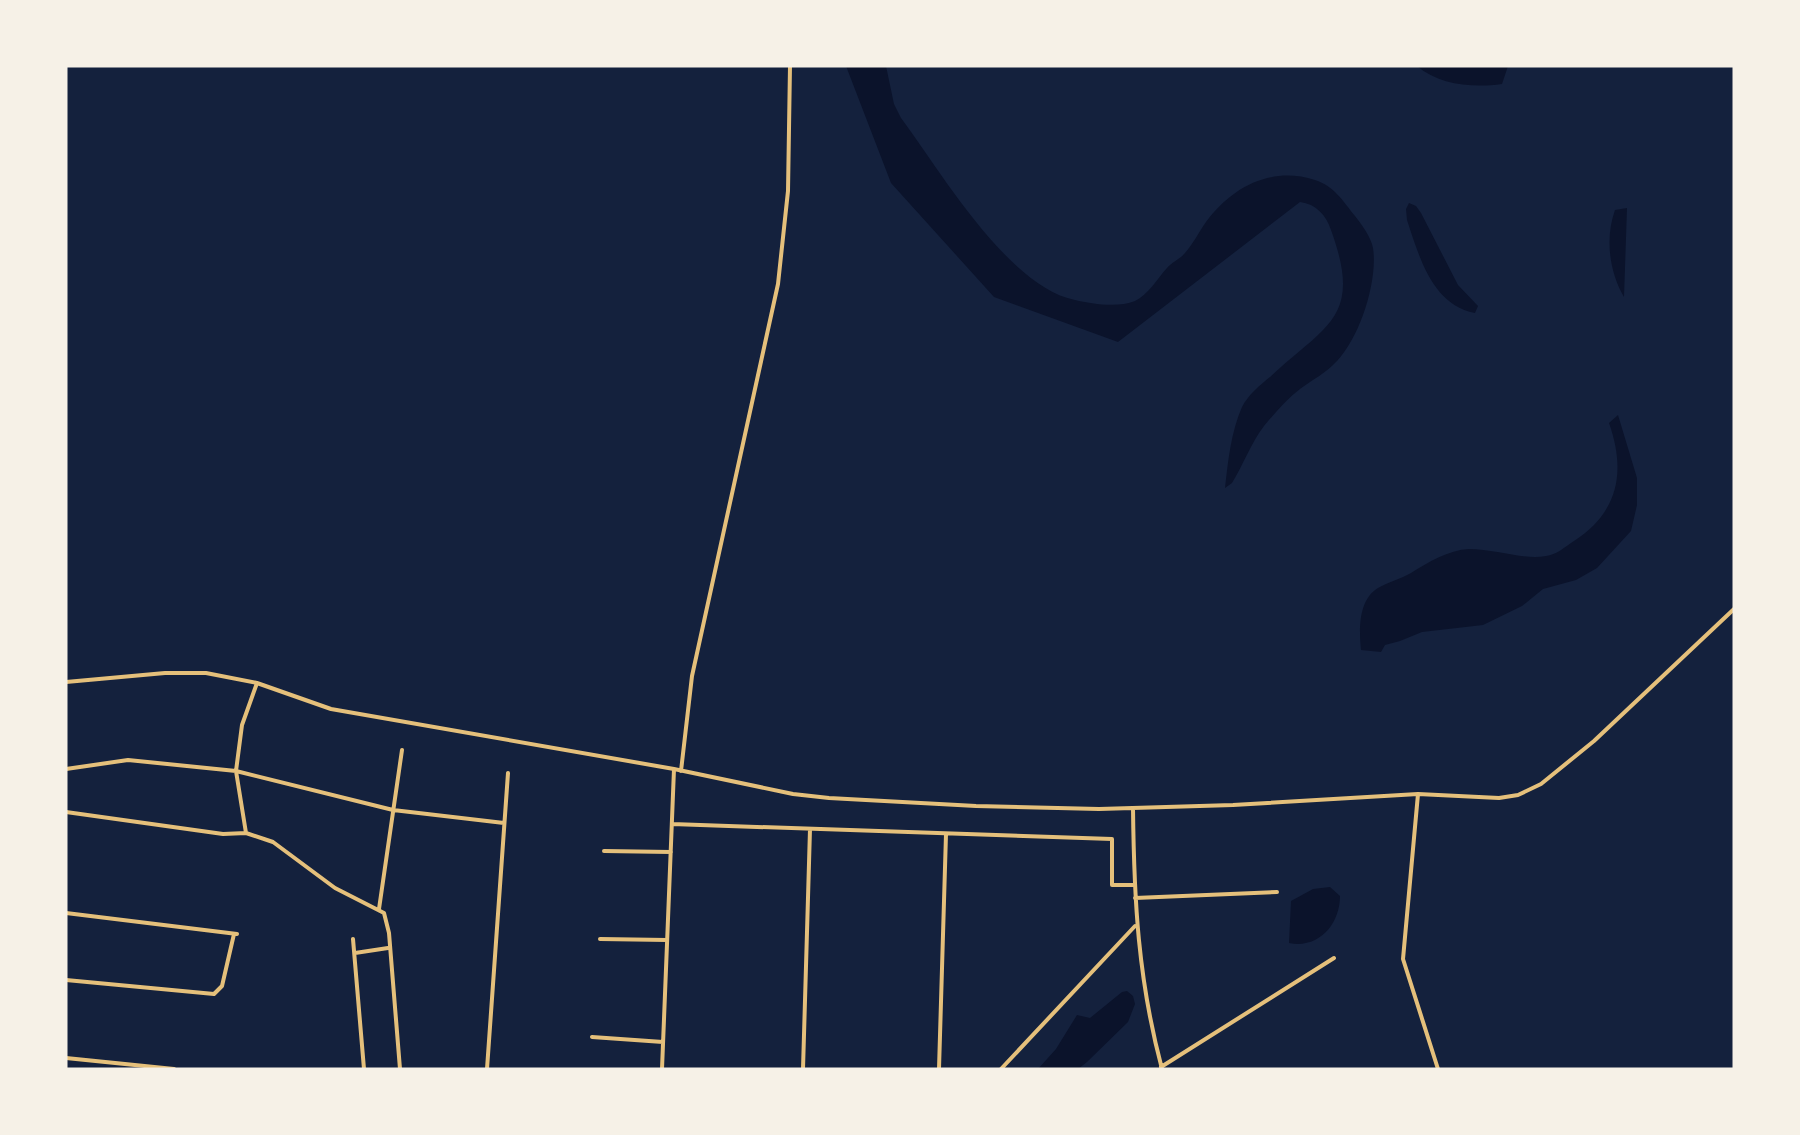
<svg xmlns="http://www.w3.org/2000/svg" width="1800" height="1135" font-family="Manrope,sans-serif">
<rect width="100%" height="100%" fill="#14213d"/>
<!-- water -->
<path fill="#0b132b" d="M846 66H886L894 104 901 118C940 170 1007 286 1075 300 1092 304 1118 308 1135 301 1148 295 1157 279 1167 268 1172 262 1180 259 1185 253 1193 244 1199 232 1206 222 1232 187 1271 166 1315 180 1334 186 1343 201 1355 216 1362 225 1371 237 1373 248 1378 281 1360 337 1337 361 1326 373 1312 380 1300 389 1287 399 1274 414 1264 426 1251 443 1243 465 1232 483L1225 488C1228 461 1231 432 1242 407 1248 395 1260 385 1270 377 1327 324 1363 318 1331 230 1326 215 1316 204 1300 202L1118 342 994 297 891 183Z
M1417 66H1508L1502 84C1473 88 1439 85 1417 66Z
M1409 203 1416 206 1421 213 1458 285 1478 306 1475 313C1432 305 1419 256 1407 220L1406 209Z
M1627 208 1624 297C1609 271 1605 238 1615 210Z
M1618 415 1637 478V505L1631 531 1597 568 1576 580 1543 589 1522 606 1483 625 1422 632 1400 641 1385 645 1381 652 1361 650C1359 630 1358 600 1378 588 1388 582 1401 579 1411 573 1429 562 1448 550 1469 549 1495 549 1523 560 1546 556 1556 555 1565 547 1574 541 1619 512 1626 471 1609 423Z
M1330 887 1340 896C1340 924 1319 949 1289 943L1291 901 1313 889Z
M1127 991 1133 996 1135 1004 1128 1022 1087 1062 1078 1069H1038L1056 1049 1077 1015 1090 1018 1122 992Z"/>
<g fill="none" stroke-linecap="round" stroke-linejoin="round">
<!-- minor -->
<path stroke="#e5c07b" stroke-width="4" d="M66 682 165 673H206L257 683 331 709 674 769 793 794 829 798 976 806 1099 809 1233 805 1418 794 1403 959 1438 1069
M66 769 128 760 236 771 393 810 504 823
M681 771 692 676 778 284 788 191 790 66
M1418 794 1499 798 1518 795 1541 784 1594 741 1734 609
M1133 808C1134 900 1138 979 1162 1069
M66 812 223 834 246 833 236 771 242 725 257 683
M672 824 1112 839V885H1134
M246 833 273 842 335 888 384 913 389 933 400 1069
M604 851 671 852
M1135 898 1277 892
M379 909 402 750
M66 913 237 934
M353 939 364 1069
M600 939 667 940
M355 953 388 948
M66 980 214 994 222 986 234 934
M592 1037 663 1042
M66 1058 174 1069
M1161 1067 1334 958
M487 1069 508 773
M662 1069 674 769
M803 1069 810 829
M939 1069 946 834
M1001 1069 1135 926"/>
</g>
<!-- border -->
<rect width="1800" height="1135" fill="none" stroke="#f6f1e7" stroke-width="135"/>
</svg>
